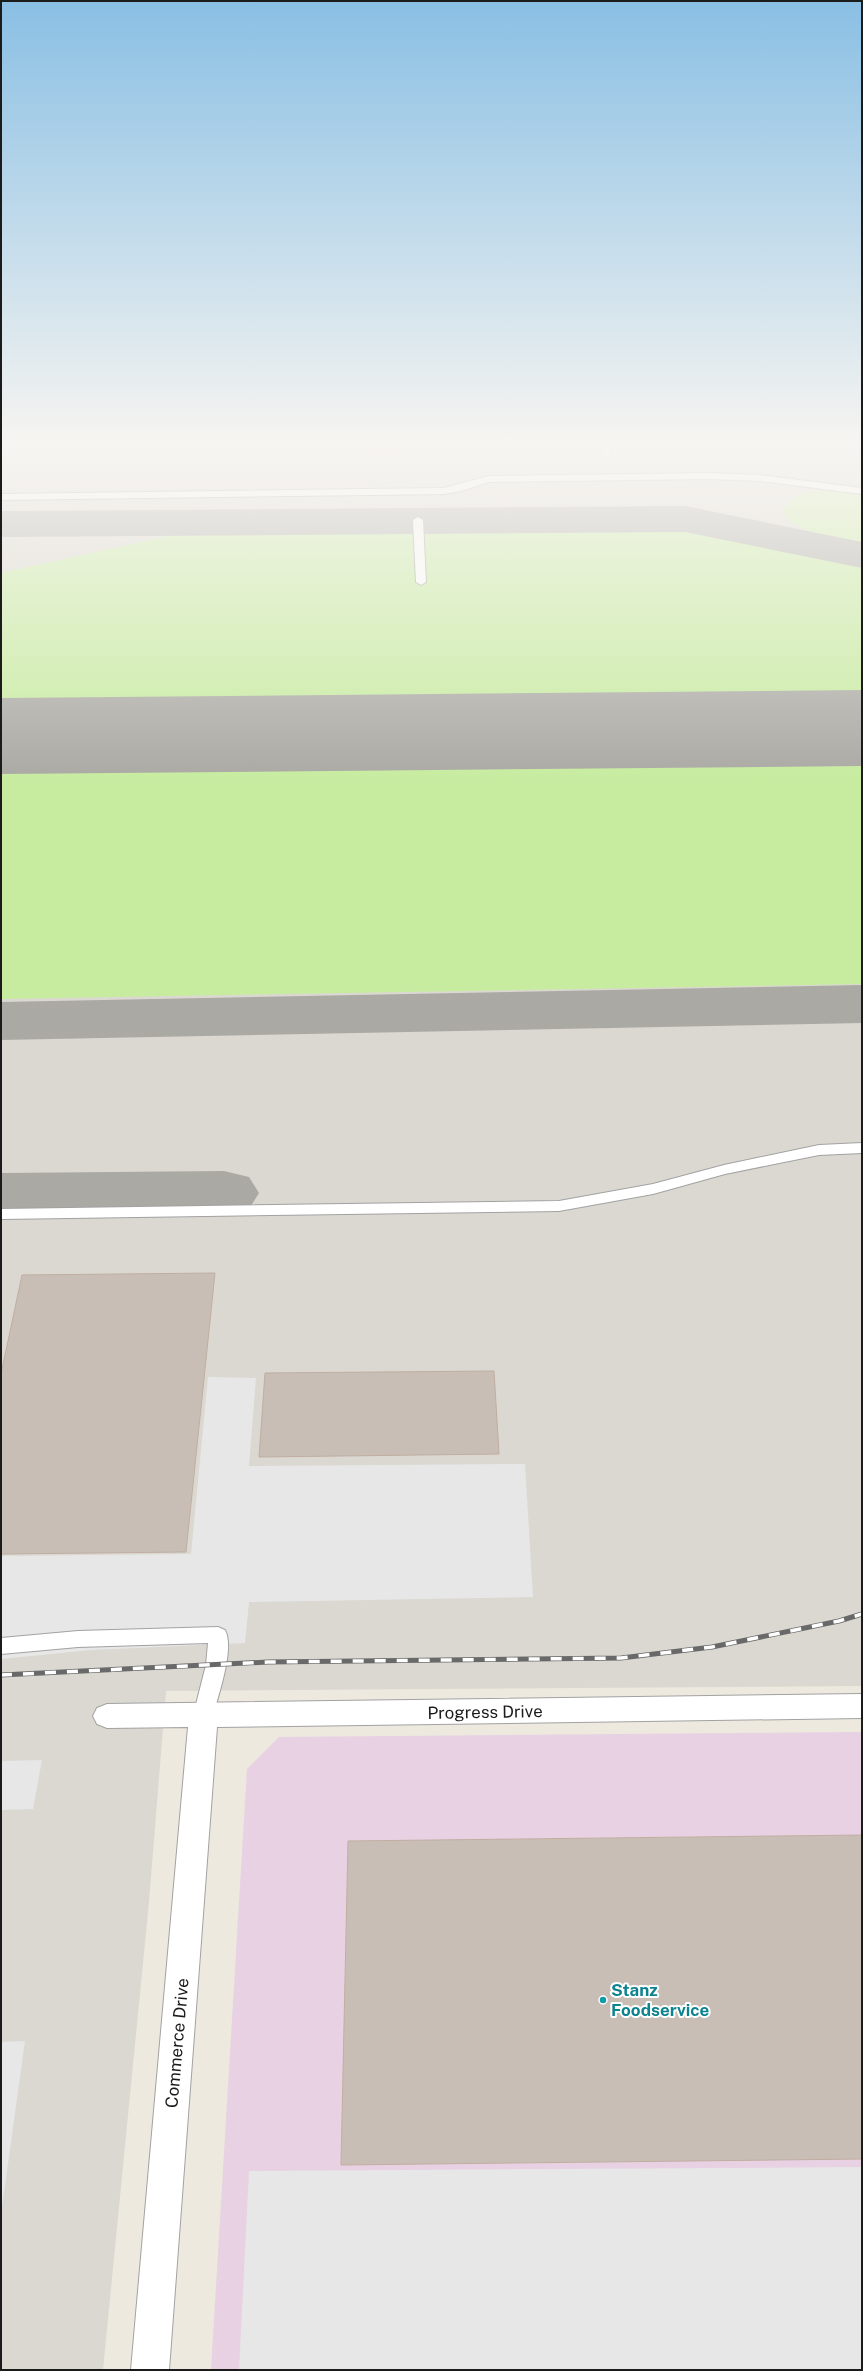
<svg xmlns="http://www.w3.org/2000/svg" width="863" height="2371" font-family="'Public Sans',sans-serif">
<rect width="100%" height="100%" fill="#ede9df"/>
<!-- industrial -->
<path fill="#e7d1e3" d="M862 1732V2370H211L247 1769 279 1737Z"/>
<!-- airport -->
<path fill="#dbd8d1" d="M1 448H862V1686L166 1691 149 1902 103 2370H1Z"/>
<!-- grass -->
<path fill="#c7eca0" d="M815 490H844L862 493V543L807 531 787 519 783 510 794 498Z
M665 529 696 532 862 567V696L1 703V573L186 532Z
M862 757V984L1 999V765Z"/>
<!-- parking -->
<path fill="#e7e7e7" d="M208 1377 256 1378 249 1466 525 1464 533 1597 249 1602 245 1643 92 1650 1 1659V1556L191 1554Z
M42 1760 33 1809 1 1810V1761Z
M25 2041 1 2214V2042Z
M862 2167V2370H239L249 2171Z"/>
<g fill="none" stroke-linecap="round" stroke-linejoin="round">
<!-- taxiway -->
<path fill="#aba9a4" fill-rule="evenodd" d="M685 506 862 542V568L685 532 1 537V511Z
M862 985V1023L1 1040V1002Z
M224 1171 249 1177 259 1193 249 1209 224 1215 1 1217V1173Z"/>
<!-- runway -->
<path fill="#aba9a4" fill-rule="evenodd" d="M862 690V766L1 774V698Z"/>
</g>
<!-- building -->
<path fill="#c9beb5" stroke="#c0aea1" d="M191 448H407V452L190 453Z
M215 1273 186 1552 1 1554V1374L22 1275Z
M494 1371 499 1454 259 1457 265 1373Z
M862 1835V2159L341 2165 348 1841Z"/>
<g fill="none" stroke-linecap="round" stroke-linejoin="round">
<defs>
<path id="service" d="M602 448H610V456H604Z
M708 473 761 475 862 488V494L761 481 708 479 489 482 461 491 444 494 1 500V494L444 488 488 476Z
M418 517 423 520 426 582 421 585 416 582 413 520Z
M862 1143V1153L819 1155 725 1174 653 1194 559 1211 1 1219V1209L559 1201 653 1184 724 1165 819 1145Z
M218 1627 225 1630C235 1649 218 1695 213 1716L210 1722 203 1724 196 1722 193 1716 206 1665 208 1643 78 1647 1 1654V1638L78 1631Z"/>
<path id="minor" d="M862 1694V1718L217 1727 169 2370H131L188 1727 107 1728 97 1724 93 1716 97 1708 107 1704Z"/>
</defs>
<!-- service casing -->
<use href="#service" stroke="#a2a2a2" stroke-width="2"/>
<!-- minor casing -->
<use href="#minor" stroke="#a2a2a2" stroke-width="2"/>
<!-- service -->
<use href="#service" fill="#fff" fill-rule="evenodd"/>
<!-- minor -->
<use href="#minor" fill="#fff" fill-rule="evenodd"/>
<defs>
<path id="rail" d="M1 1675 268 1662 621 1658 712 1647 839 1621 862 1614"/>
</defs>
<!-- rail casing -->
<use href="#rail" stroke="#696969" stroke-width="5"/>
<!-- rail -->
<use href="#rail" stroke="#fff" stroke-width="3.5" stroke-dasharray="11" stroke-linecap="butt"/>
</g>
<!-- sky -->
<linearGradient id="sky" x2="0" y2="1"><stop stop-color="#89bfe4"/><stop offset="0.57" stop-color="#f7f5f1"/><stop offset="1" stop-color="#f7f5f1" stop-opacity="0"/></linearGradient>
<rect width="863" height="780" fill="url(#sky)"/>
<!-- markers -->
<circle fill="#0f9aa8" stroke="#fff" stroke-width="1.5" cx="603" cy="2000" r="4"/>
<g text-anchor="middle" stroke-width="4" stroke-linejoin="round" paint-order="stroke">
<!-- near-street labels -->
<g font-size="17" fill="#1b1b1b" stroke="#fff">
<text transform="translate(485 1712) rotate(-1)" y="6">Progress Drive</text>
<text transform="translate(177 2043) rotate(-85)" y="6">Commerce Drive</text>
</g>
<!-- near-culture labels -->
<g font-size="17" font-weight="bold" fill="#0d838f" stroke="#fff" text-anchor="start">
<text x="611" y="1996">Stanz<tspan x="611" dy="20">Foodservice</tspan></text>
</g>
</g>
<!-- border -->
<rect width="863" height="2371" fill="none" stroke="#1b1b1b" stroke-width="4"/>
</svg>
